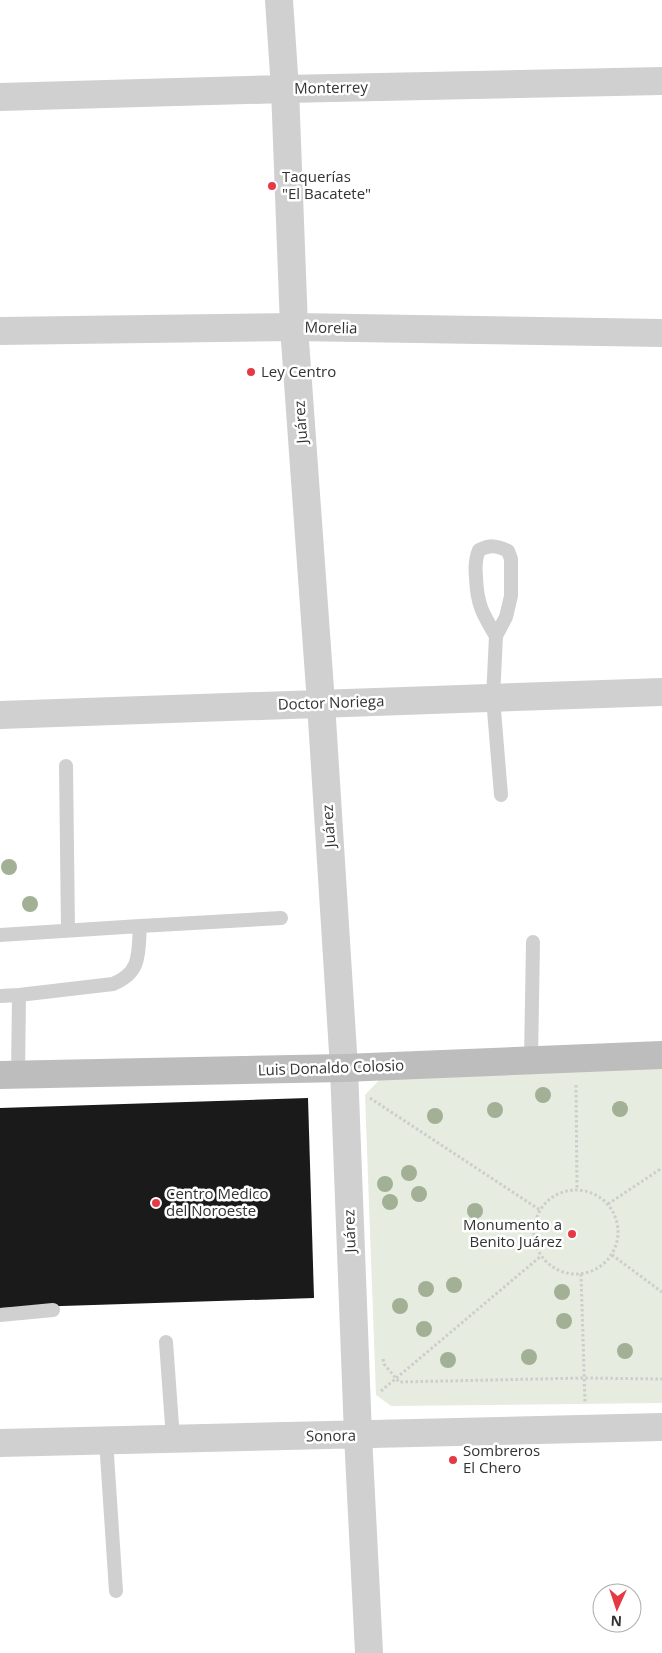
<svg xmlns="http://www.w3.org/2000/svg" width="662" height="1653" font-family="'Open Sans',sans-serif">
<rect width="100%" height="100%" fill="#fff"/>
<!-- green -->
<path fill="#e6ecdf" d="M662 1067V1403L391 1406 376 1395 365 1095 381 1078Z"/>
<!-- building -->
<path fill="#1a1a1a" d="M308 1098 314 1298 0 1308V1108Z"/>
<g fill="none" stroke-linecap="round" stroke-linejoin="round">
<!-- path -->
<path stroke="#cdcdcd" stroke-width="3" stroke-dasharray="2.5 2.5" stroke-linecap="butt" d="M576 1085 577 1190
M370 1098 540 1210
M534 1232a42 42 0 1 1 84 0a42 42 0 1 1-84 0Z
M608 1204 662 1168
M612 1255 662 1292
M581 1274 585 1403
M383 1359 384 1364 399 1382 584 1378 662 1379
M381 1391 541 1256"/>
<!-- service -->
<path stroke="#d0d0d0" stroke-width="14" d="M496 636C482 613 477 604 476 577 475 567 475 559 479 550 490 545 496 545 508 551L511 559V596L506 617 496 636 493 698 501 795
M66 766 68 930
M140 926 281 918
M0 935 140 926C138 953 142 972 113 984L19 995 18 1075
M0 996 19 995
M531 1060 533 942
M0 1315 53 1310
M166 1342 173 1439
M106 1440 116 1591"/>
<!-- minor -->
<path stroke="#d0d0d0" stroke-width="28" d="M279 0 285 89 294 327 321 703 344 1068 358 1435 369 1653
M0 97 285 89 662 81
M0 331 294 327 662 333
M0 715 662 692
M0 1443 662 1427"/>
<!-- secondary -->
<path stroke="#bdbdbd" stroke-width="28" d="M0 1075 344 1068 662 1055"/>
</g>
<!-- trees -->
<g fill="#a2b095">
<circle cx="9" cy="867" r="8"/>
<circle cx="30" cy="904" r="8"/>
<circle cx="543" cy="1095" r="8"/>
<circle cx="620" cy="1109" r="8"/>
<circle cx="495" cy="1110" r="8"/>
<circle cx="435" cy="1116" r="8"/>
<circle cx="409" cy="1173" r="8"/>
<circle cx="385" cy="1184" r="8"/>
<circle cx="419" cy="1194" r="8"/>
<circle cx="390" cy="1202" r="8"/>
<circle cx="475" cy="1211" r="8"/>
<circle cx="454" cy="1285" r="8"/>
<circle cx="426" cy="1289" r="8"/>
<circle cx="562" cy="1292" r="8"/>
<circle cx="400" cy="1306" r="8"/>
<circle cx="564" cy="1321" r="8"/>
<circle cx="424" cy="1329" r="8"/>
<circle cx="625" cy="1351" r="8"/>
<circle cx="529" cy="1357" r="8"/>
<circle cx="448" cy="1360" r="8"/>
</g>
<!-- markers -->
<g fill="#e63946" stroke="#fff" stroke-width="2">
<circle cx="272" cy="186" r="5"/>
<circle cx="251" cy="372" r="5"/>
<circle cx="156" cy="1203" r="5"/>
<circle cx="572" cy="1234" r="5"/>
<circle cx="453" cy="1460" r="5"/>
</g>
<g text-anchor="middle" stroke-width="5" stroke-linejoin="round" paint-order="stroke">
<!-- street labels -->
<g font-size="15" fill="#333" stroke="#fff">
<text transform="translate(331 88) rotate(-1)" y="5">Monterrey</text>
<text transform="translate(331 328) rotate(1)" y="5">Morelia</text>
<text transform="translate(301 422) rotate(-94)" y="5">Juárez</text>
<text transform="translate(331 703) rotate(-2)" y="5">Doctor Noriega</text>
<text transform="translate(329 826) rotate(-94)" y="5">Juárez</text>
<text transform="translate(331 1068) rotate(-2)" y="5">Luis Donaldo Colosio</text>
<text transform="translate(350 1231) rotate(-92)" y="5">Juárez</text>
<text transform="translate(331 1436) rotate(-1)" y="5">Sonora</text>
</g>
<!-- poi labels -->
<g font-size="15" fill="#333" stroke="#fff" text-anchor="start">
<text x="282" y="182">Taquerías<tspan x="282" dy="17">"El Bacatete"</tspan></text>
<text x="261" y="377">Ley Centro</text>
<text x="166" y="1199">Centro Medico<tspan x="166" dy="17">del Noroeste</tspan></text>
<text x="562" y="1230" text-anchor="end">Monumento a<tspan x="562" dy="17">Benito Juárez</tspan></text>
<text x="463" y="1456">Sombreros<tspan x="463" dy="17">El Chero</tspan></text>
</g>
</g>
<!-- north arrow -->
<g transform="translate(617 1608) rotate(183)"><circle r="24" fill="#ffffff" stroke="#adadad"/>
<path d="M0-4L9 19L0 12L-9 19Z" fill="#e63946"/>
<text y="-8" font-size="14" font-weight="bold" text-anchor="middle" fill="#333333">N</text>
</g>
</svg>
